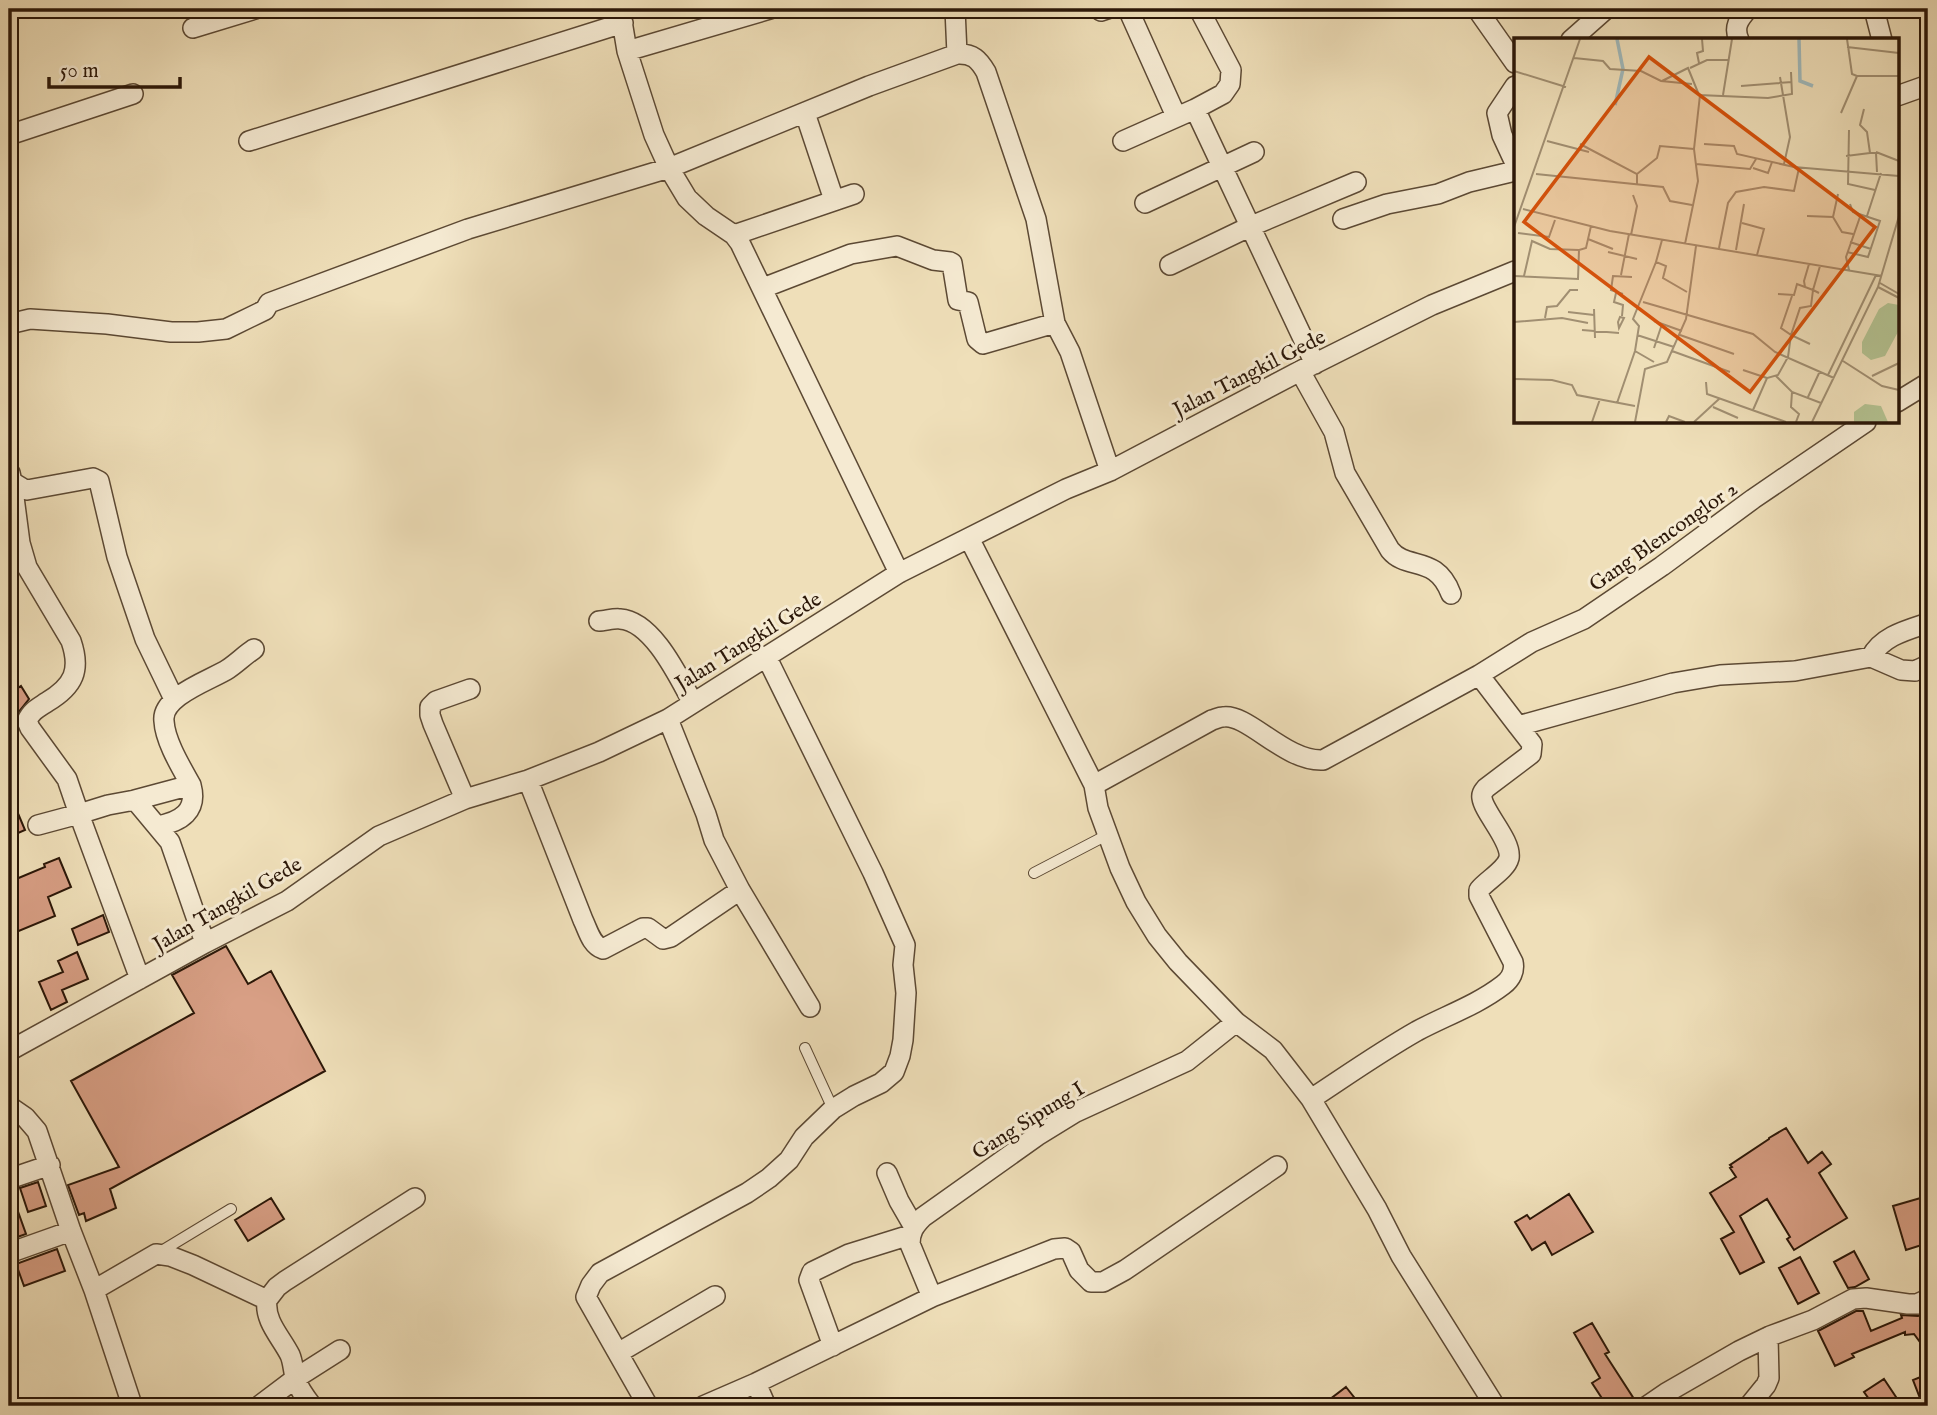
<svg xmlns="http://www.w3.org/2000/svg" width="1937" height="1415" font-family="'IM FELL English',serif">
<rect width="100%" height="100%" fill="#efdfb9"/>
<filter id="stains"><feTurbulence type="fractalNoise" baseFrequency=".00286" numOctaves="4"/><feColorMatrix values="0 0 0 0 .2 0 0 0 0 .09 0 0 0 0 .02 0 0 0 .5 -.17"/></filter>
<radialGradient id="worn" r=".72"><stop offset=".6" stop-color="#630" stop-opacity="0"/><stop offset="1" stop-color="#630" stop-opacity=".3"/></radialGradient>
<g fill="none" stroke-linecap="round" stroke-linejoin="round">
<!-- stream -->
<path stroke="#717873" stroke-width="5" d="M1927 1015 1928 1016"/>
</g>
<!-- building -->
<path fill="#d89f85" stroke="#2b1708" stroke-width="2" d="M21 686 29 699 17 714 9 719V694Z
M9 792 25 830 9 837Z
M59 858 71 887 48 897 55 916 9 935V882L45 867 44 864Z
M103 915 109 932 78 945 72 929Z
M226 946 248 984 271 971 325 1071 110 1189 116 1208 86 1221 84 1213 79 1215 68 1185 119 1167 71 1081 194 1013 172 975Z
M77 952 88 979 62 990 67 1002 51 1010 39 982 63 972 58 961Z
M1786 1128 1808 1163 1822 1152 1831 1164 1819 1173 1847 1218 1794 1250 1787 1239 1790 1237 1767 1199 1740 1216 1764 1262 1740 1274 1721 1239 1734 1232 1710 1193 1736 1177 1730 1168 1732 1167 1730 1165 1769 1139V1138Z
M38 1182 46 1206 28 1212 20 1188Z
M9 1192H11L26 1234 9 1240Z
M1569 1194 1593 1232 1552 1255 1545 1242 1532 1250 1515 1222 1527 1215 1530 1219Z
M1924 1197 1928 1212V1216L1925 1217 1928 1230V1243L1906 1250 1893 1206Z
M271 1198 284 1219 248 1241 235 1220Z
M57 1249 65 1271 24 1286 16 1264Z
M1854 1251 1869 1279 1855 1287 1848 1288 1834 1262Z
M1800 1257 1819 1293 1798 1304 1779 1268Z
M1856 1311H1863L1871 1331 1902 1318 1901 1315 1918 1316 1928 1312V1353L1914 1334 1905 1335V1332L1852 1354 1854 1357 1835 1366 1818 1331Z
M1592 1323 1609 1352 1605 1354 1636 1402 1635 1406H1607L1592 1383 1600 1378 1574 1333Z
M1928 1374V1406H1923L1913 1380Z
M1884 1379 1902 1406H1874L1864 1392Z
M1346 1387 1361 1406H1321Z"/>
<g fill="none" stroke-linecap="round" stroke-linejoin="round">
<defs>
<path id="lane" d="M1034 873 1107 835
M805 1048 833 1109
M160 1252 231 1209"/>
<path id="street" d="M620 9 627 51 654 135 669 168 687 198 706 216 734 235 740 243 899 573
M955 9 957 54
M1128 9 1176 116
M1477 9 1515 63
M1874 9 1882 40
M1101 11 1107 9
M193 28 255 9
M1571 40 1606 9
M1739 40C1733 27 1739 19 1748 9
M627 51 770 9
M1515 86 1497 113 1502 135 1515 163
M1897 96 1928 85
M1195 109 1315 364
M805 113 834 200
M9 135 133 94
M249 141 623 23
M1123 141 1195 109 1223 94 1230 84 1231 70 1199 9
M1145 203 1254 152
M1343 219 1387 204 1438 194 1469 182 1515 171
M734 235 854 194
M1170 265 1249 227 1356 182
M763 288 851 254 897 246 933 260 950 262 952 263 958 300 968 302 977 339 983 344 1055 323 1070 352 1110 471
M9 324 30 319 107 324 171 332H198L226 329 265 310 269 303 468 229 669 168 869 86 957 54C973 53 979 60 986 72L1036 219 1055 323
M1300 371 1334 432 1345 473 1390 550C1407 571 1436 554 1451 594
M1897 402 1928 383
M10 473 12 482 22 488 27 490 93 478 99 481 117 557 145 639 174 699
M9 482H12L20 543 27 567 71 641C81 670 74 686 47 702 38 708 31 711 27 721L30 728 67 779 79 814 108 805 135 800 170 842 205 943
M969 538 1094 785 1098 808 1120 868 1136 902 1157 936 1178 962 1236 1022 1273 1050 1311 1099 1377 1209 1401 1256 1495 1406
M599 621C605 621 614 618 620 619 653 621 679 678 693 703
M1871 657C1882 636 1907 630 1928 623
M1479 675 1518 726 1673 683 1720 675 1795 671 1871 657 1901 670 1915 671 1928 665
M668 719 706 814 714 840 740 890 810 1007
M528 780 583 920C588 930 591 945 603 949L643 928H648L663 939 671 937 740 890
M1094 785 1212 720C1216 719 1219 717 1223 717 1248 713 1285 762 1323 760L1479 675 1532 642 1584 619 1662 566 1753 499 1866 422
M465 799 433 724 430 715V707L436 701 470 689
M135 800 191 785C181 767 165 741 164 721 161 696 211 680 228 669 237 663 245 655 254 649
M38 825 79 814 140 979
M157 826C181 822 198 811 191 785
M9 1051 205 943 287 901 379 836 465 799 528 780 599 752 668 719 899 573 1066 489 1110 471 1300 371 1432 305 1515 271
M1311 1099C1346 1076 1380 1052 1417 1031 1445 1016 1477 1005 1503 985 1511 979 1515 971 1513 962L1479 896V890C1487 880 1506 870 1509 858 1512 841 1484 813 1482 798 1481 793 1483 792 1486 788L1531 754 1532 744 1518 726
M9 1106 25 1117 37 1131 71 1231 94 1290 130 1399 131 1406
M887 1173 899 1201 914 1227
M9 1179 50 1165
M9 1253 71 1231
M94 1290 156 1254 170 1256 193 1265 267 1300 277 1287 285 1281 415 1198
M932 1297 910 1244C910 1232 914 1226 923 1217L1037 1136 1076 1112 1187 1061 1236 1022
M267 1300C264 1321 281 1337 290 1355 293 1362 293 1369 295 1377 298 1388 305 1397 312 1406
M833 1346 809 1280 812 1272 849 1254 910 1235
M618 1353 715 1296
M756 1383 766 1406
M259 1406 296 1378 340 1350
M648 1406 586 1297 591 1285 600 1273 747 1193 769 1178 789 1160 804 1137 833 1109 854 1096 881 1083 894 1072 900 1056 903 1040 906 993 903 965 905 945 873 873 766 656
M703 1406 756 1383 932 1297 1054 1249 1065 1248 1071 1252 1079 1270 1091 1282H1103L1125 1270 1277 1166
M1647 1406 1666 1393 1739 1351 1770 1336 1813 1320 1853 1299 1866 1298 1908 1304H1917L1928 1299
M1749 1406 1766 1385 1769 1378 1768 1337"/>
</defs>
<!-- lane casing -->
<use href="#lane" stroke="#5c4934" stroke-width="12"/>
<!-- street casing -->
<use href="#street" stroke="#5c4934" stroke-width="22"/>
<!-- lane -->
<use href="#lane" stroke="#f5ead2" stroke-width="10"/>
<!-- street -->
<use href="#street" stroke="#f5ead2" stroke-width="19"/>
</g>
<g text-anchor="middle" stroke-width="6" stroke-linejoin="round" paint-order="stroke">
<!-- street labels -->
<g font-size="21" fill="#2b1708" stroke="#f5ead2">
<text transform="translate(1249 373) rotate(-27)" y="7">Jalan Tangkil Gede</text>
<text transform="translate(1663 536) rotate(-35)" y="7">Gang Blenconglor 2</text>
<text transform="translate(748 641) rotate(-32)" y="7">Jalan Tangkil Gede</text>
<text transform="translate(227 904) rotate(-30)" y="7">Jalan Tangkil Gede</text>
<text transform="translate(1028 1120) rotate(-32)" y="7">Gang Sipung I</text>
</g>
</g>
<!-- overview -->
<g transform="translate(1514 38)">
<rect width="385" height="385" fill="#efdfb9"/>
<path d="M374 265 385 267V292L371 318 357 322 348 315V304L365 271ZM351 366 367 368 374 384H340V374Z" fill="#b4c392"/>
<path fill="none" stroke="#a0b9bb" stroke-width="3.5" d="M285 1 286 43 299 48M101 67 109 31 103 1"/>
<path fill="none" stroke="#a18f72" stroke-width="2" d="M333 1 338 36 343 38M333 9 385 15M60 20 89 23 96 31 127 33 147 43 178 46M185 25 183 15 189 13 188 1M176 30 193 22H214M0 33 52 49M343 38H385M266 39 276 99 270 126M148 43 174 30 185 57 254 60 278 56 277 34M227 48 278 44M209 57 218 1M350 71 346 87 353 94 356 115H362L363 134M327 75 343 38M335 92 334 146 361 152M33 103 75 114M66 106 123 136V146M190 106 220 108 223 116 280 129 385 138M362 114 385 123M332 118 356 115M182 126 236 131 242 121M239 130 254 135 258 124M22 136 149 149 156 163 178 167M123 136 143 120 146 108 180 111M9 171 96 193 368 238M293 178 319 179 328 194 339 196M353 178 367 135M319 179 324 156M228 185 250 191 243 217M0 189 66 1M4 195 35 199 41 182M117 197 123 168 119 157M74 201 99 211M148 202 142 224 152 228 149 240 173 254M336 204 357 211M171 206 184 143 180 111 186 57M205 210 214 165 222 154 250 149 280 153 285 130M222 212 230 166M94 214 123 221M333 214 354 219 366 183 339 174 336 166M295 226 290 243 291 249 299 252 297 268 286 270 277 297 296 306M335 232 332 219 347 176M107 237 115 196M0 238 64 241 65 212 72 210 77 188M10 238 18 203 36 211 65 212M366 245 385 256M364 249 385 260M102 255 100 264 109 267 108 278M305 255 299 252 306 228M109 256 97 252 99 238 118 239M264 256 280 257 283 246 291 249M129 264 239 296 261 314 320 340M80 271 81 300M54 274 80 277M106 279 110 280 105 290 104 284ZM31 280 33 269 43 268 56 252H64M140 283 168 293M0 284 48 280 74 285M68 292 105 295M123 297 160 309M166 297 220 316M140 310 148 286M121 313 140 324M158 313 216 334M329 323 368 348 385 352M229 332 253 340M314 337 362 237M262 338 278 354 307 365M358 338 385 325M0 341 38 342 58 347 63 357 121 368M192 344 193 356 272 384M278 354 277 369 285 376 282 384M294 359 306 333M103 365 121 313 125 288 119 281 142 224M199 369 224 380M239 372 253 340 264 337 274 319 277 297 267 290 278 258M78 384 86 361M121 384 131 331 153 324 172 281 182 208M152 384 155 378 171 384M180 384 205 361M298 384 364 249 385 178"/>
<path fill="#d5520c" fill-opacity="0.15" stroke="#d5520c" stroke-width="3.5" d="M135 19 361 189 236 354 10 184Z"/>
<rect width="385" height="385" fill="none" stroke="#2b1708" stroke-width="3.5"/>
</g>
<!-- margin -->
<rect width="1937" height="1415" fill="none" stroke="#efdfb9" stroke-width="35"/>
<rect x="10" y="10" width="1916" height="1394" fill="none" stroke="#2b1708" stroke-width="3.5"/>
<rect x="18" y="18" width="1902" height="1380" fill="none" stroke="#2b1708" stroke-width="2"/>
<!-- scale -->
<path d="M49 77v10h131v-10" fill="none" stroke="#2b1708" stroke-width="3.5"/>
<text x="60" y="77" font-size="21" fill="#2b1708" stroke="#f5ead2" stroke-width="5" paint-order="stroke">50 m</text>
<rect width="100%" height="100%" filter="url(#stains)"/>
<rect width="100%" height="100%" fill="url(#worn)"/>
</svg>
